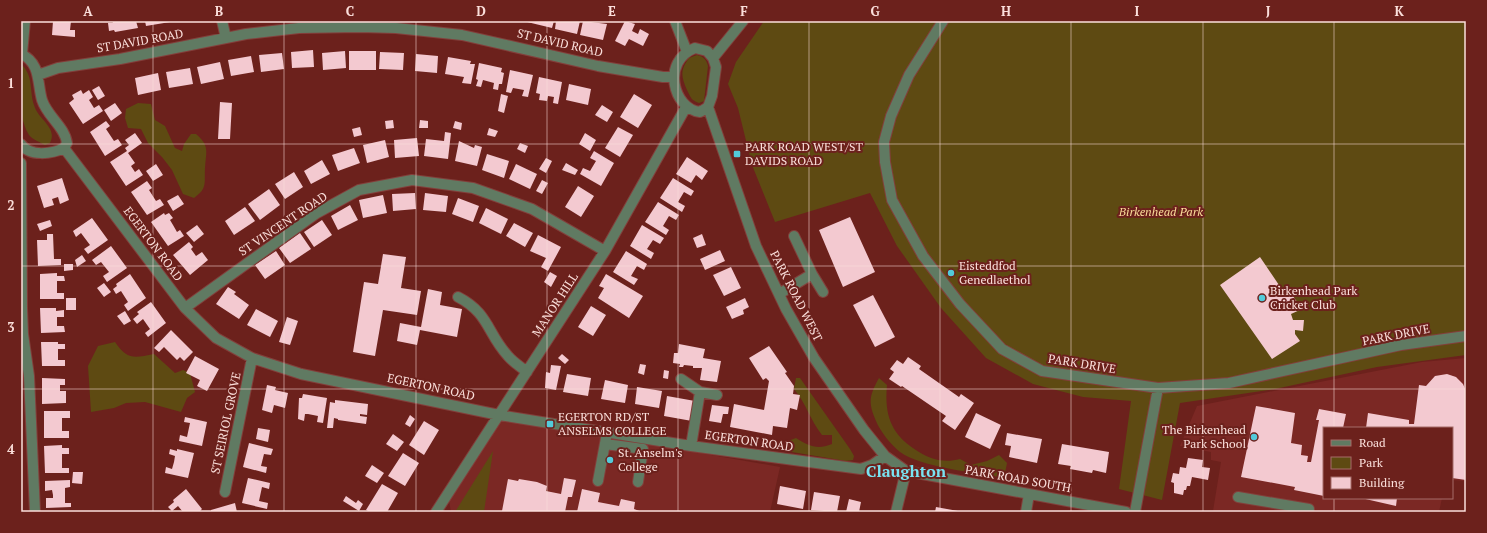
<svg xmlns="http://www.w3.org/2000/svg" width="1487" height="533" font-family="'PT Serif',serif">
<rect width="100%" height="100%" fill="#6c211c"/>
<!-- built -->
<path fill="#7b2824" d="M1466 358V481L1452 480V428H1324V498H1442L1439 512 1213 511 1221 462 1211 460V452L1180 446 1197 406 1422 362Z
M501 418 780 467 770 512H451L449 501Z"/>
<!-- green -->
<path fill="#5e4a12" d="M764 21H1466V355L1377 367 1275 389 1180 403 1162 500 1119 489 1131 401 1083 397 1033 384 986 358 941 308 897 246 870 193 775 222 752 165 738 108 728 84 736 62Z
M697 55C704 57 706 59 708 66L704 101 699 103C691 100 691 98 687 90 681 77 680 70 689 58Z
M21 64C34 76 29 90 34 105 38 120 58 127 50 143L45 145C40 142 33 140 29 135 17 116 21 86 21 64Z
M138 103 151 104 155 120 165 126 175 148 182 151 184 144 191 134H196C210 146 206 151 205 168 204 183 208 188 194 198L183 194 172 170 162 157 148 143 141 129 128 128 125 118 126 109Z
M115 342C127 360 134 358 154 354L175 373 183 370 190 373 195 392 187 398 181 412 145 402 126 403 114 408 91 412 88 366 98 346Z
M796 378H800L850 449 854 456 853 460 846 461 786 451 788 441 796 438C809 446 817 450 832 444V435H822C810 420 806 403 794 389Z
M879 378 887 385C884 417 892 436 919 452 932 460 945 463 960 459L971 465 987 461 999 455 1007 463 1004 478C978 473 920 467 900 452 891 445 880 431 876 421 868 403 869 396 879 378Z
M493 451 484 512H455Z"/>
<!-- building -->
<path fill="#f3c9d0" d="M53 21H71L70 30H75V37L52 35Z
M112 21H136L138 28 115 32 114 30 109 31 108 23H113Z
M145 21H170V22L146 26Z
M523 21H554L552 28Z
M556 21H580L577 34 555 29Z
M583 21 607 24 603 40 580 35Z
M625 21 635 24 632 31 638 34 640 29 649 34 643 46 629 39 625 46 615 41Z
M313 50 314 67 292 68 291 52Z
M345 51 346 68 323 70 322 53Z
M349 51H376V70H349Z
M380 52 404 53 403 70 379 69Z
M282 53 284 69 261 72 259 55Z
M416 54 438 56 437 73 415 71Z
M251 56 254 72 231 76 228 60Z
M448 57 471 61 470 64H475L471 84 462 83 464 77 445 74Z
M220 62 224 79 201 84 197 67Z
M479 63 502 68 501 72 504 73 502 84H499L498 90 493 89 494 83 483 80 481 87 476 86 478 80 476 79Z
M190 68 193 84 169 88 166 72Z
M510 70 533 75 528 97 522 96 524 90 513 88 511 93 506 92Z
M158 73 161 90 138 95 135 78Z
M539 77 562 82 558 104 553 103 554 97 548 96 547 101 539 100 540 94 536 93Z
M569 84 591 89 588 105 566 100Z
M99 86 105 96 98 100 92 90Z
M81 90 83 94 89 90 93 97 89 100 94 108 99 105 103 111 83 124 69 103 74 99 72 95Z
M501 94 508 96 504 113 498 111Z
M634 94 652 105 638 128 620 117Z
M220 102 232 103 230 139H218Z
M115 103 122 113 111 121 104 110Z
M602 105 613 112 607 122 595 115Z
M393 120 394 128 386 129 385 121Z
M420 120 428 121V128H419Z
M106 121 110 126 106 129 114 141 118 139 122 145 105 156 90 132Z
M455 121 462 123 461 130 453 128Z
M360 127 362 135 354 137 352 129Z
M618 127 633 135 620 157 605 148Z
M489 128 498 131 495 137 487 135Z
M445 132 451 133 448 159 424 156 426 139 444 141Z
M135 133 142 143 128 153 135 163 131 166 135 172 139 169 143 175 126 186 110 162 127 151 125 148 129 145 125 140Z
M585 133 596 140 590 151 579 144Z
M417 138 419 156 395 158 394 140Z
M385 140 389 157 367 163 363 145Z
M459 141 474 148 475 145 482 147 477 166 455 161Z
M520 143 528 146 525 153 517 149Z
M354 148 360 163 338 171 332 155Z
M594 151 614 163 601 186 580 174 583 168 590 171 596 161 590 158Z
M487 154 509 161 504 178 482 170Z
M687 157 708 171 702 180 696 175 691 183 676 174Z
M546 158 552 161 546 173 539 169Z
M322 160 330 174 311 184 304 171Z
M566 163 578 170 575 175 562 170Z
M156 164 163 175 153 181 146 171Z
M516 164 537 174 530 189 509 179Z
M294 172 303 187 285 199 275 184Z
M62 178 69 200 60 204 58 197 52 199 54 205 44 208 37 186Z
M673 178 694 191 691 196 684 192 678 202 685 206 682 212 660 198Z
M542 180 548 183 542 194 536 191Z
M147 181 152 188 149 190 156 201 160 199 164 205 147 215 131 192Z
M578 186 594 196 581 217 565 207Z
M269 189 280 205 260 220 248 204Z
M415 193 416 209 393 211 392 194Z
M425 193 448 196 446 212 423 210Z
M178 195 184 204 173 211 167 201Z
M383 195 387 213 363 218 359 200Z
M458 198 479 206 473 222 452 214Z
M658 202 679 215 676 220 669 216 663 226 669 230 666 235 645 222Z
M350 205 358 220 338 230 331 216Z
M245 207 255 221 234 235 225 221Z
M486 208 508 219 501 234 479 223Z
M164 213 165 215 169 213 173 218 170 220 173 225 177 232 180 230 184 236 168 246 151 222Z
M850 217 875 272 843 287 819 230Z
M92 218 108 240 88 254 84 249 90 245 81 233 76 237 73 231Z
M50 220 52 226 40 231 37 224Z
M322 220 332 235 314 247 304 232Z
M514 223 533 233 525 247 506 236Z
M197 225 204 234 194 242 186 233Z
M642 225 664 238 660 244 653 240 647 249 654 253 651 259 630 246Z
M300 233 311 249 290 263 279 248Z
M47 234H53L54 259H61V265L38 266 37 240H47Z
M702 234 706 245 697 248 693 238Z
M538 235 561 247 548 271 541 267 546 258 530 251Z
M189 242 193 247 191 249 196 256 202 252 208 260 190 275 173 255Z
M111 246 127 268 107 282 103 276 109 272 101 262 96 265 92 260Z
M720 250 725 261 705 270 700 259Z
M276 251 285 265 265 279 255 265Z
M626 251 647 264 644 270 637 266 631 276 638 279 634 285 613 272Z
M383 254 406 257 401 288 421 291 417 315 383 310 375 356 353 352 364 282 378 284Z
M82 255 86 261 77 267 75 260Z
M1260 257 1281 288 1286 286 1302 309 1291 314 1293 320H1304L1303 331 1295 330V334L1300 341 1272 359 1220 285Z
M64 264H73V270L64 271Z
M731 267 741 288 724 296 713 275Z
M550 272 557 276 551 287 544 282Z
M57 273V276H64L65 281H57V293H64V299H40V274Z
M130 274 146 298 128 311 124 305 128 302 121 291 116 294 113 289 117 286 116 284Z
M606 274 643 296 629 318 598 298 604 288 599 286Z
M104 283 111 292 104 297 97 288Z
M228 287 236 292 234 294 249 305 239 319 216 304Z
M428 289 442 292 440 305 462 309 457 337 420 330 417 345 397 341 400 323 421 327Z
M873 295 895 337 875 347 853 305Z
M66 298H76V310H66Z
M745 298 749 307 743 310 744 314 732 319 726 307Z
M151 302 166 323 148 337 145 333 150 329 143 319 137 324 133 319 139 314 137 312Z
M591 306 606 315 593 336 578 327Z
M40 308H56V311L64 310V317H57V326H64L65 332 41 333Z
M256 309 278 321 270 337 247 325Z
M125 311 131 321 124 325 117 316Z
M287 317 298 321 290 345 279 342Z
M171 330 193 352 184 361 180 357 177 360 164 347 159 352 154 348Z
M41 342H58V344H65V349H58V360H65V366H42Z
M679 344 705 349 703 358 721 361 717 382 700 380 702 368H693V366L684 365 683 367H679L680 364 673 363 674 353H678Z
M769 346 787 372 785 373 794 386 793 394 800 395 797 410 790 408 787 428 773 426 772 435 730 427 734 404 764 410 769 381 766 378 763 380 749 358Z
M562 354 569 360 565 364 558 358Z
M195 356 219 369 207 391 197 386 200 380 186 373Z
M908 357 921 366 919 369 959 397 961 394 974 403 955 430 942 421 946 416 902 386 901 387 889 379 894 372 890 369 897 360 903 364Z
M640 364 646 365 644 375 638 373Z
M551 365 561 366 556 390 545 388 546 372 550 373Z
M664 370 669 371 668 379 663 378Z
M567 374 591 378 588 396 563 392Z
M1447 374 1456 377 1463 384 1466 391V480L1452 478V428H1366L1368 413 1409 420V424H1414L1419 385 1426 386 1435 376Z
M42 378 65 379V385H60V391H66V403L42 404Z
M605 380 628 385 625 403 601 399Z
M267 385 276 387 275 390 288 393 285 408 274 405 272 413 262 410Z
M637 387 662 391 659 408 635 404Z
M303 394 327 398 323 423 317 422 318 416 308 414H305L304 421 298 419 299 398H302Z
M667 396 695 401 692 421 664 416Z
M335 400 368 404 367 415 360 414V416L367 417 366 424 338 420V419L334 418 333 428H327L330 402 335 403Z
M712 405 729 407 728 414H723L721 423 709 421Z
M1256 406 1295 413 1291 443 1302 445 1301 455 1308 456 1307 462H1311L1319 420H1316L1319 409 1346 414 1343 428H1324V496L1294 490 1295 487 1241 477Z
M44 411H70V418H62V431H69V438H44Z
M976 413 1001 425 990 449 965 437Z
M410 415 415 419 410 427 405 424Z
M185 417 207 422 202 446 179 441 180 435 187 437 190 423 184 422Z
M424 421 439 430 424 455 409 445Z
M258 428 270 430 268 442 256 439Z
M1007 433 1042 439 1037 463 1009 457 1011 446 1005 445Z
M393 434 404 442 397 451 386 444Z
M249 443 273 449 271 455 264 454 261 466 267 467 266 473 243 467Z
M1062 444 1109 452 1106 473 1093 470 1092 473 1070 469 1071 466 1058 464Z
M62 445V448H69V454H62V468H69V473H45L44 446Z
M170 449 177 451V449L194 453 188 478 165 473 166 467 172 469 174 462 175 456 169 454Z
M403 453 419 463 405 486 388 476Z
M1188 458 1203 460 1202 467 1210 468 1208 480 1192 477 1190 486H1187L1186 490H1184L1183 495 1174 493V483L1171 482 1173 473 1179 474 1180 467 1186 468Z
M372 465 384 473 377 483 365 476Z
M73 472H83L82 484 72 483Z
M248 478 270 483 269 489 262 487 259 501 268 503 267 509 242 503Z
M564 478 576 480 572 497H568L565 512 502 511 508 479 518 481 519 479 537 482 547 486 546 491 561 494Z
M70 480V487L65 488V503H71V507L46 508V498H53V495L52 490 45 491V481Z
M382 484 398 493 387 512H370L366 510Z
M780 486 806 491 803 509 777 504Z
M186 489 202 509 199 512H183L178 506 172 511 168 507 174 502 173 500Z
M582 489 600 493 598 502 619 506 621 499 635 502 634 509 642 512H577Z
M814 492 840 496 837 512 811 510Z
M346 496 356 503 358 500 363 504 359 511 343 501Z
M1361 498H1397L1396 506Z
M849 499 861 502 859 512H846Z
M235 503 237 512H211V510Z
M936 507 958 511V512H935Z"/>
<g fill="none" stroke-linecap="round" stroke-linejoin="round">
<defs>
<path id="minor" d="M222 21 226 38
M675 21 687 52
M943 21 909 75 891 116 884 142 885 162 892 200 923 256 960 304 1002 349 1042 371 1158 388 1229 383 1401 345 1466 336
M695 48 707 51 713 58 716 67 712 96 708 107 700 112C673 109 661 61 695 48Z
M21 54C41 63 37 83 42 100 47 116 65 127 67 143L64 148C52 154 29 157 21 144
M22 54 25 21
M713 58 743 21
M38 75 58 68 120 59 246 34 299 28 360 27 396 28 462 35 598 66 663 77H673
M708 107 756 246 786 309 814 358 864 430 885 456 906 471 1126 512
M64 148 185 308 216 338 252 358 301 374 499 415 691 446 861 469 872 465 885 456
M21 163 22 308 23 334 29 376 35 512
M812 274 823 292
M779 294 812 274 794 236
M458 297C489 313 487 333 508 356 513 362 521 367 527 372
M185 308 317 213 359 190 412 180 473 188 532 209 605 251
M681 379 700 392 717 395
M605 444 643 449 638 482
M691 446 700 392
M598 481 606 438
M225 492 252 358
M1238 497 1309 509 1308 512
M436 512 605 251 686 107
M896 512 906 471
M1026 512 1029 494
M1135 512 1158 388"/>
</defs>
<!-- minor casing -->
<use href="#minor" stroke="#833f3b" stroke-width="12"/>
<!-- minor -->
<use href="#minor" stroke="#607a62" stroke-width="10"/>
</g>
<!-- grid -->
<path fill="none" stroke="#fbdfdb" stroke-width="1" stroke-opacity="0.55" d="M153 21V512M284 21V512M416 21V512M547 21V512M678 21V512M809 21V512M940 21V512M1071 21V512M1203 21V512M1334 21V428M21 144H1466M21 266H1466M21 389H1466M1334 498V512"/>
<!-- markers -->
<g fill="#53cbda" stroke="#6c211c" stroke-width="1.5">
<rect x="733" y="150" width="8" height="8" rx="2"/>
<circle cx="951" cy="273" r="4"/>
<circle cx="1262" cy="298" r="4"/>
<rect x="546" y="420" width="8" height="8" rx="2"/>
<circle cx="1254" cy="437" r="4"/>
<circle cx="610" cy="460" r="4"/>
</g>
<g text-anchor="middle" stroke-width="4" stroke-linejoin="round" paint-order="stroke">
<!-- street labels -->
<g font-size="12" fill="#fbdfdb" stroke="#6c211c">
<text transform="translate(140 41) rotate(-10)" y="4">ST DAVID ROAD</text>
<text transform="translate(560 43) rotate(13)" y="4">ST DAVID ROAD</text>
<text transform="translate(283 224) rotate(-34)" y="4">ST VINCENT ROAD</text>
<text transform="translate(153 244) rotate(53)" y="4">EGERTON ROAD</text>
<text transform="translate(796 296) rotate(63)" y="4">PARK ROAD WEST</text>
<text transform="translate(555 305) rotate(-57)" y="4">MANOR HILL</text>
<text transform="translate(1396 335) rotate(-11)" y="4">PARK DRIVE</text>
<text transform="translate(1082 364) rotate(9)" y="4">PARK DRIVE</text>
<text transform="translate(431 387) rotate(12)" y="4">EGERTON ROAD</text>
<text transform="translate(226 423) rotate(-78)" y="4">ST SEIRIOL GROVE</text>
<text transform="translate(749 441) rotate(8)" y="4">EGERTON ROAD</text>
<text transform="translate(1018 479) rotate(10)" y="4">PARK ROAD SOUTH</text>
</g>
<!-- poi labels -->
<g font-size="12" fill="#fbdfdb" stroke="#6c211c" text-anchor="start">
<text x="745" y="151">PARK ROAD WEST/ST<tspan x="745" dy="14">DAVIDS ROAD</tspan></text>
<text x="959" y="270">Eisteddfod<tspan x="959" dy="14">Genedlaethol</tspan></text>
<text x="1270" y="295">Birkenhead Park<tspan x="1270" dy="14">Cricket Club</tspan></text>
<text x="558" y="421">EGERTON RD/ST<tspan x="558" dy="14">ANSELMS COLLEGE</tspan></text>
<text x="1246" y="434" text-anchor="end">The Birkenhead<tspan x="1246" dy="14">Park School</tspan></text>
<text x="618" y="457">St. Anselm's<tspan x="618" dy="14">College</tspan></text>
</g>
<!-- park labels -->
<g font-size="12" font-style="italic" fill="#fbde9b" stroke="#6c211c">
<text x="1161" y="216">Birkenhead Park</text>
</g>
<!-- district labels -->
<g font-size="16" font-weight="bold" fill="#79e3f1" stroke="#6c211c">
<text x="906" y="477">Claughton</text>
</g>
</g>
<!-- border -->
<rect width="1487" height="533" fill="none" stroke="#6c211c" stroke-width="44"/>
<!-- legend -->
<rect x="1323" y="427" width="130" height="72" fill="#6c211c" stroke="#a56d68"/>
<rect x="1331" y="440" width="20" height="6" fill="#607a62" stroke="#a56d68"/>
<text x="1359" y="447" font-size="12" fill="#fbdfdb">Road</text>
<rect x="1331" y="457" width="20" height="12" fill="#5e4a12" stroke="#a56d68"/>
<text x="1359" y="467" font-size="12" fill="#fbdfdb">Park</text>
<rect x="1331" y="477" width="20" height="12" fill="#f3c9d0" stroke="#a56d68"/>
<text x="1359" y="487" font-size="12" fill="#fbdfdb">Building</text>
<rect x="22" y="22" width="1443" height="489" fill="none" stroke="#fbdfdb" stroke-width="1.5"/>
<g font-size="13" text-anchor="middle" font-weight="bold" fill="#fbdfdb">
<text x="88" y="16">A</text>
<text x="219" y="16">B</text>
<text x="350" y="16">C</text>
<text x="481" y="16">D</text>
<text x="612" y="16">E</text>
<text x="744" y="16">F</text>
<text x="875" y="16">G</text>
<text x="1006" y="16">H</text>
<text x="1137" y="16">I</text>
<text x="1268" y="16">J</text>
<text x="1399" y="16">K</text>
<text x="11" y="88">1</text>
<text x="11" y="210">2</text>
<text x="11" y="332">3</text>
<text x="11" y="454">4</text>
</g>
</svg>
